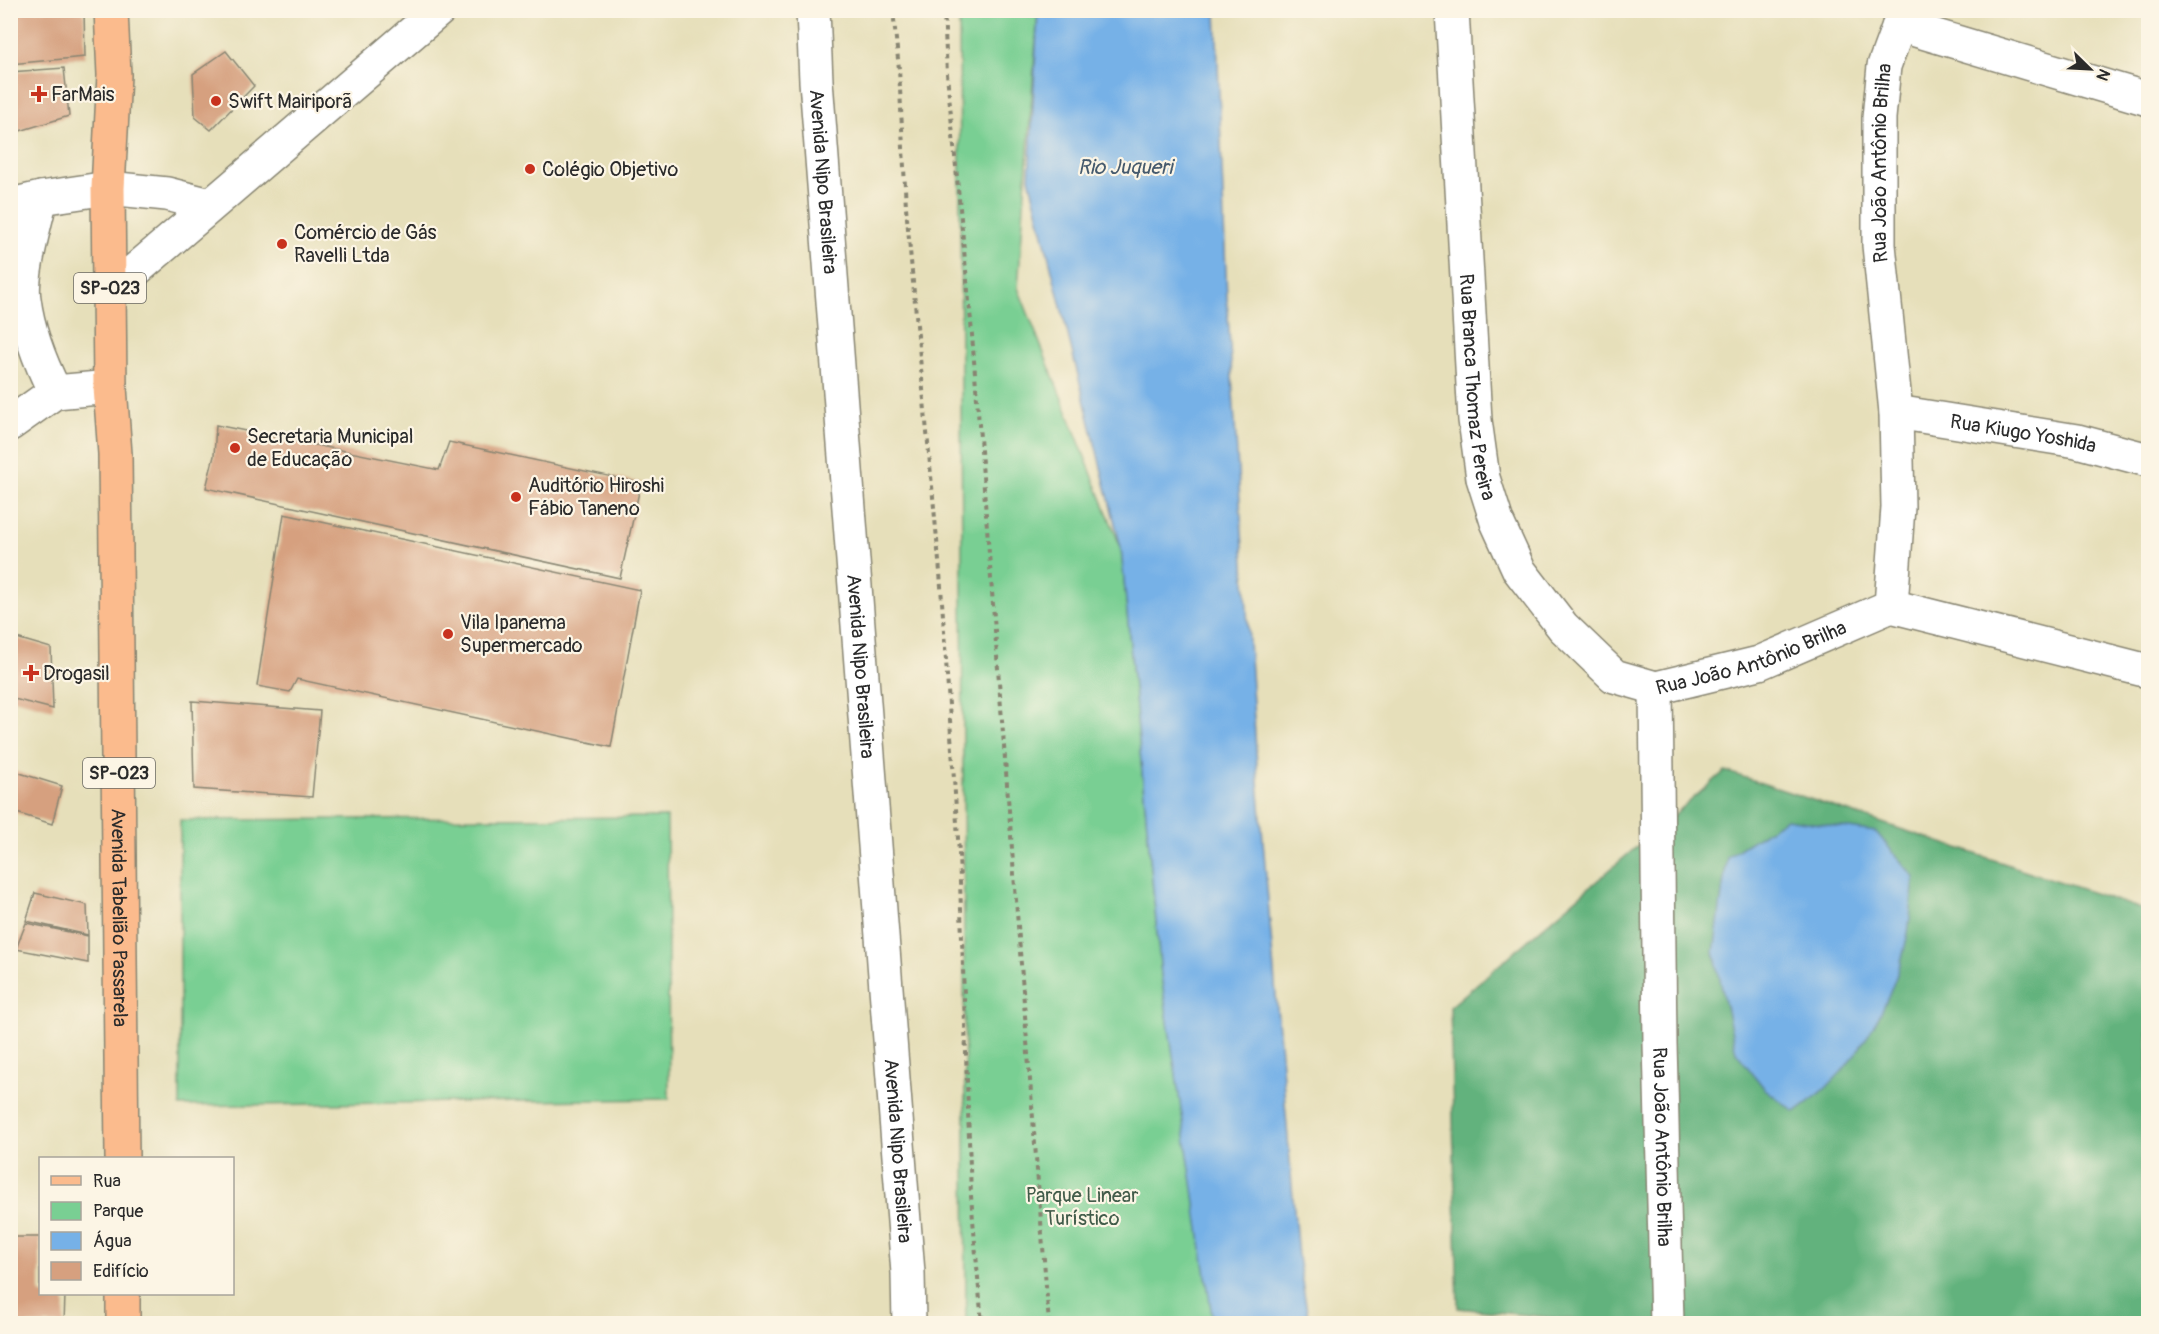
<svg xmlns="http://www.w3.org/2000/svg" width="2159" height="1334" font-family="Pangolin,sans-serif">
<rect width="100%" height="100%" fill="#fcf5e5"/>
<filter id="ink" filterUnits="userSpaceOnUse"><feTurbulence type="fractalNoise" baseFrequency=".0167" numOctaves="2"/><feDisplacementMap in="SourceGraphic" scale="12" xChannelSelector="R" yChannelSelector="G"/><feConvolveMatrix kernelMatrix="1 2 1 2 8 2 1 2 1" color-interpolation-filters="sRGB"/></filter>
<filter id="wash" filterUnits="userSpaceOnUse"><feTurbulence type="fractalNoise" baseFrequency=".008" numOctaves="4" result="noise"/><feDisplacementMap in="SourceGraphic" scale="24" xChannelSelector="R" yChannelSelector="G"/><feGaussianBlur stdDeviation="1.35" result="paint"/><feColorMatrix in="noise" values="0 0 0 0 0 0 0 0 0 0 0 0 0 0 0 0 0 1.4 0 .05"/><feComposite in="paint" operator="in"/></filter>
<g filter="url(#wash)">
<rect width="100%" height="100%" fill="#e6dfba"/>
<!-- green -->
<path fill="#79cf93" stroke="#527d5f" stroke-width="1.5" d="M959 11H1038L1018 288 1121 548 1161 975 1217 1323H966Z
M667 817 669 1099 180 1106V820Z"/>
<!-- forest -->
<path fill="#62b27d" stroke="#466e54" stroke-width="1.5" d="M1725 771 2148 911V1323L1615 1324 1458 1308 1450 1007Z"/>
<!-- water -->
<path fill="#76b1e7" stroke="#506e89" stroke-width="1.5" d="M1038 11H1216L1227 299 1258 781 1298 1257 1309 1323H1213L1161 975 1121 548 1029 178Z
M1786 819 1876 832 1914 877C1912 896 1911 914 1908 933 1897 990 1869 1046 1827 1087 1818 1096 1805 1104 1795 1112L1764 1088 1736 1052 1714 952 1727 857Z"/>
<g id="blocks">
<!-- building -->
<path fill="#d6a07f" d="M10 10H84L85 57 10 64Z
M226 51 254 86 211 130 195 117 193 74Z
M64 68 69 116 10 134V72Z
M216 425 439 470 449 442 641 483 620 578 206 488 214 456Z
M284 514 640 590 611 747 297 679 290 692 257 686Z
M10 636 51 648 53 709 10 698Z
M192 701 320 711 312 797 194 789Z
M10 770 62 786 52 824 10 811Z
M35 893 87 905 88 935 26 921Z
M26 923 88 936V963L16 949Z
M10 1237H40V1294H65L64 1324H10Z"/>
</g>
</g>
<g filter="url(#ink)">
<use href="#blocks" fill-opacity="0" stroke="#888572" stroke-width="1.5"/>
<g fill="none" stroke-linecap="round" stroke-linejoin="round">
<defs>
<g id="minor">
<path id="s1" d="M813 10 816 81 908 1273 909 1324"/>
<path id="s2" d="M1452 10 1475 420 1483 478 1497 522 1519 570 1563 627 1614 676 1656 688"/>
<path d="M1899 25 2148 99"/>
<path d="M41 198C35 223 20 275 24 299 28 332 40 362 55 392"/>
<path d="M10 205 41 198 108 188 167 194 210 205"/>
<path d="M110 292 439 10"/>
<path id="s3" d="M1896 412 2077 441 2148 460"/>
<path d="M10 424 55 392 110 387"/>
<path d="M1891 606 2148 671"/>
<path id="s4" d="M1656 688 1759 663 1891 606 1898 507 1896 412 1879 245V118L1884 66 1899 25 1909 10"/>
<path id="s5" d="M1656 688 1660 1043 1667 1324"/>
</g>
<g id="major">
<path id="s6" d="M111 10 114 75 108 188 110 387 115 454 122 1158"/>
<path d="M123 1294V1324"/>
</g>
</defs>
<!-- minor casing -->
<use href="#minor" stroke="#888572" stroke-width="36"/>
<!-- major casing -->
<use href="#major" stroke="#888572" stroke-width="36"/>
<!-- path -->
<path stroke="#888572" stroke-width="4" stroke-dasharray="4.5 4.5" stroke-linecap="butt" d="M893 10 899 69 906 207 940 572 959 853 971 1196 982 1324
M944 10 947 74 971 322 1049 1324"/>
<!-- minor -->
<use href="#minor" stroke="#fff" stroke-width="33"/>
<!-- major -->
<use href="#major" stroke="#fbbb8d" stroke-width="33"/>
</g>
</g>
<!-- markers -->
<g fill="#c8321e" stroke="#fcf5e5" stroke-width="2">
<path d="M36 85h6v6h6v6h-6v6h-6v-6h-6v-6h6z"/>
<circle cx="216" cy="101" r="6"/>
<circle cx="530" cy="169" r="6"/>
<circle cx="282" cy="244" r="6"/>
<circle cx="235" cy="448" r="6"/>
<circle cx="516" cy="497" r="6"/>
<circle cx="448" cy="634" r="6"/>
<path d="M28 664h6v6h6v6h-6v6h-6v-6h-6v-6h6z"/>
</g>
<g text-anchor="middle" stroke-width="4.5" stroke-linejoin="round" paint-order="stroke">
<!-- shield labels -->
<g fill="#fcf5e5" stroke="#6a6863" stroke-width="1.5">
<rect x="74" y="273" width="72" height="30" rx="4.5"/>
<rect x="83" y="758" width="72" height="30" rx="4.5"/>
</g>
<g font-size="18" font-weight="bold" fill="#2b2b2b">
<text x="110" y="294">SP-023</text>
<text x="119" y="779">SP-023</text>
</g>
<!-- poi labels -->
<g font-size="20" fill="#2b2b2b" stroke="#fcf5e5" text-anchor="start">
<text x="51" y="101">FarMais</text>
<text x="228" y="108">Swift Mairiporã</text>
<text x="542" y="176">Colégio Objetivo</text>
<text x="294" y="239">Comércio de Gás<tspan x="294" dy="23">Ravelli Ltda</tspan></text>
<text x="247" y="443">Secretaria Municipal<tspan x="247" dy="23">de Educação</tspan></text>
<text x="528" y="492">Auditório Hiroshi<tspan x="528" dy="23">Fábio Taneno</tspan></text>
<text x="460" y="629">Vila Ipanema<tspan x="460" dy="23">Supermercado</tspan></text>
<text x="43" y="680">Drogasil</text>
</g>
<!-- street labels -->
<g font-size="20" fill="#2b2b2b" stroke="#fcf5e5">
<text dy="7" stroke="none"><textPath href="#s4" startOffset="694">Rua João Antônio Brilha</textPath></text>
<text dy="7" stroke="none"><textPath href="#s1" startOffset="172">Avenida Nipo Brasileira</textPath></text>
<text dy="7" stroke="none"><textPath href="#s2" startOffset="378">Rua Branca Thomaz Pereira</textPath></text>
<text dy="7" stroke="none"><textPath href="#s3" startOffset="129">Rua Kiugo Yoshida</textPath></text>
<text dy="7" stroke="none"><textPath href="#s4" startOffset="100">Rua João Antônio Brilha</textPath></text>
<text dy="7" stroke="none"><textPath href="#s1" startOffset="658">Avenida Nipo Brasileira</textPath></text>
<text dy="7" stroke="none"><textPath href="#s6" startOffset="908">Avenida Tabelião Passarela</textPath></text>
<text dy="7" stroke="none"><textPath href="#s5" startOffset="459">Rua João Antônio Brilha</textPath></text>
<text dy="7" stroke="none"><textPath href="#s1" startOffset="1144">Avenida Nipo Brasileira</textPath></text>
</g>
<!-- park labels -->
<g font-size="20" fill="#425c4a" stroke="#fcf5e5">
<text x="1082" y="1202">Parque Linear<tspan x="1082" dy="23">Turístico</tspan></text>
</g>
<!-- water labels -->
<g font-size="21" font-style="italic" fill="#455a6d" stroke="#fcf5e5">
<text x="1125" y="174">Rio Juqueri</text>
</g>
</g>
<!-- margin -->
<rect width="2159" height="1334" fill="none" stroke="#fcf5e5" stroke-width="36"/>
<!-- legend -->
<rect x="39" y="1157" width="195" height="138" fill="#fcf5e5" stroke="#a8a49b" stroke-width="1.5"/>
<rect x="51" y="1176" width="30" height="9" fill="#fbbb8d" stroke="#a8a49b" stroke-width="1.5"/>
<text x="93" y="1187" font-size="18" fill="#2b2b2b">Rua</text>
<rect x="51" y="1202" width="30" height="18" fill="#79cf93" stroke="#a8a49b" stroke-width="1.5"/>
<text x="93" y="1217" font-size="18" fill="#2b2b2b">Parque</text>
<rect x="51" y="1232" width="30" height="18" fill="#76b1e7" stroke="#a8a49b" stroke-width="1.5"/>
<text x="93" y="1247" font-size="18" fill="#2b2b2b">Água</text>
<rect x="51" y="1262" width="30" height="18" fill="#d6a07f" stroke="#a8a49b" stroke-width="1.5"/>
<text x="93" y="1277" font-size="18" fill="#2b2b2b">Edifício</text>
<!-- north arrow -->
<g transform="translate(2090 69) rotate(114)" stroke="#fcf5e5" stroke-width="4.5" paint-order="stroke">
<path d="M0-4.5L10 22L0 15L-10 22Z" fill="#2b2b2b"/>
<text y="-9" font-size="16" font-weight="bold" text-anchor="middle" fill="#2b2b2b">N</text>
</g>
</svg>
